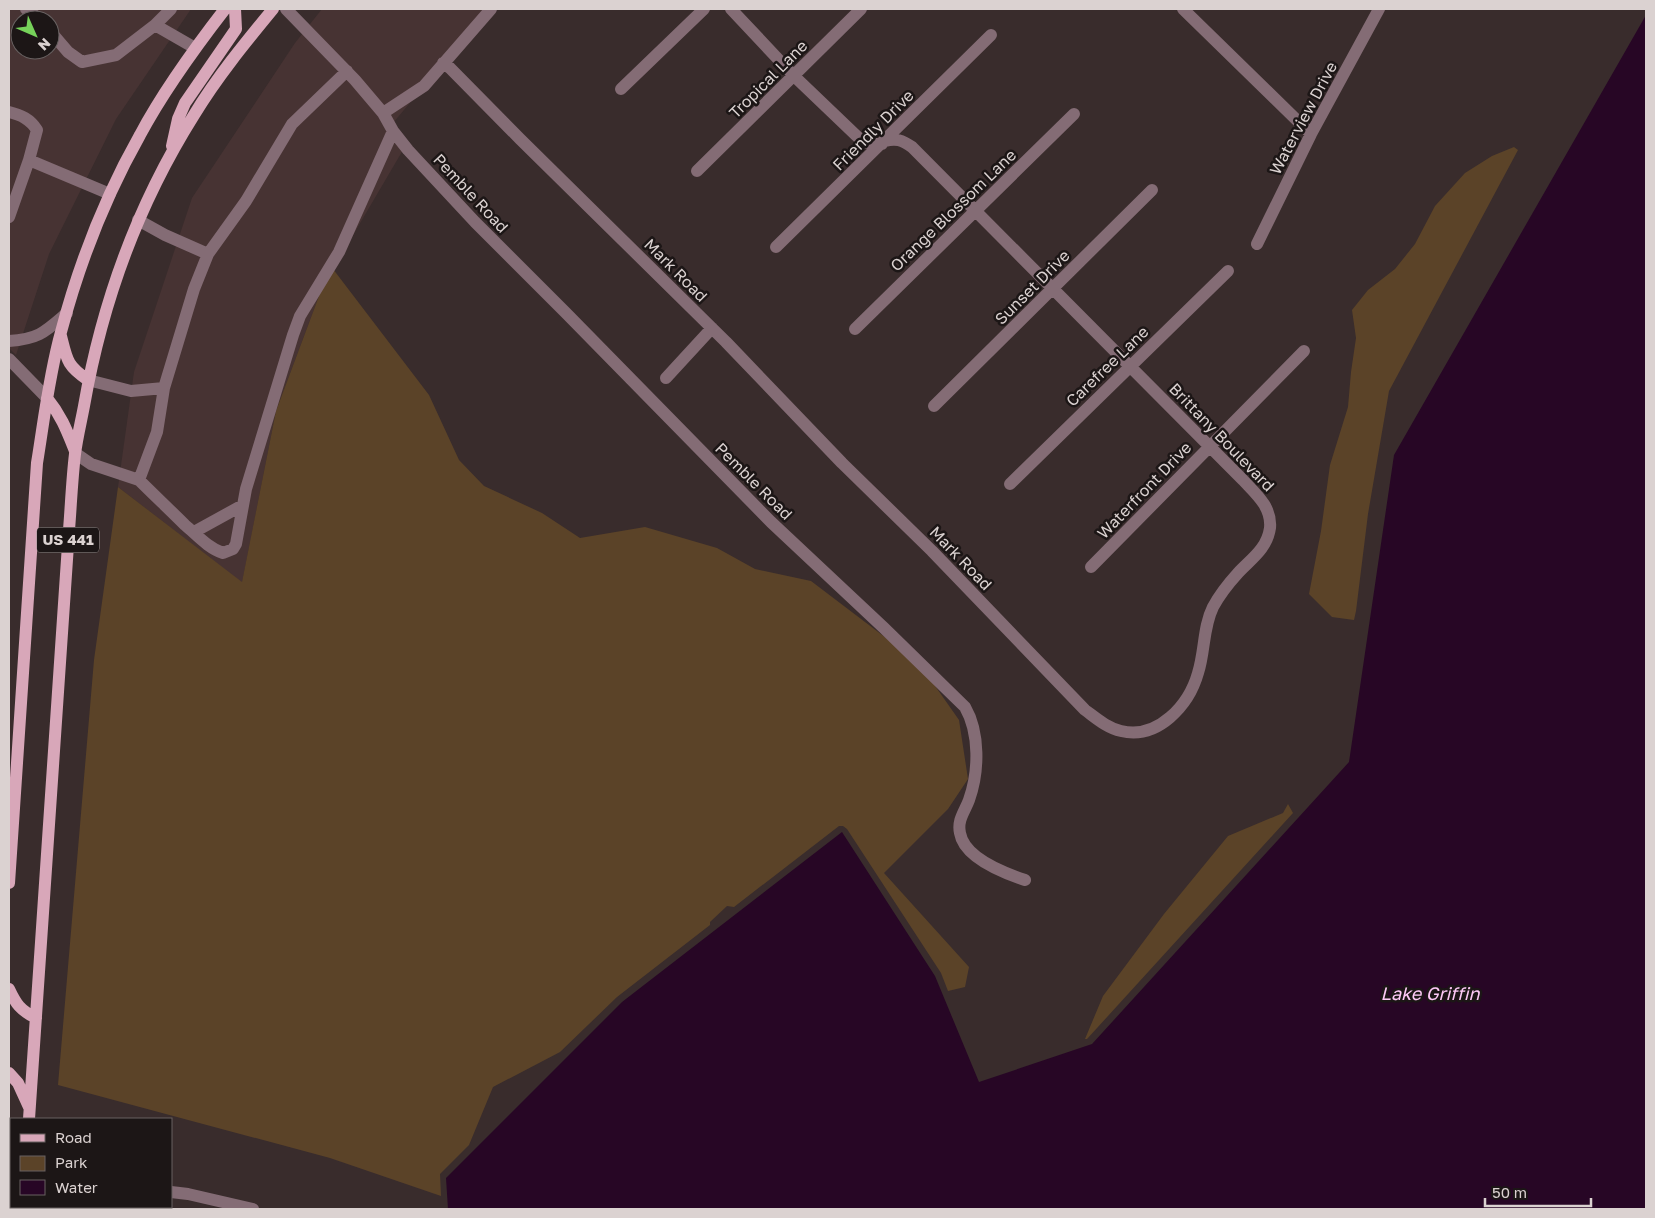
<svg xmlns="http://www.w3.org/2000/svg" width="1655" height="1218" font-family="'Golos Text',sans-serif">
<rect width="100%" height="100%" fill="#392c2c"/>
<!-- built -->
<path fill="#473333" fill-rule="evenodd" d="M9 9H191L116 119 49 254 16 355 9 348ZM20 20H50V50H20Z
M322 9H489L393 123 403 150 322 288 276 411 242 583 118 487 134 372 192 198 295 43Z"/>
<!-- green -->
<path fill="#5b4328" d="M1514 147 1518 150 1389 391 1368 514 1356 611 1354 620 1332 617 1309 594 1321 531 1330 465 1348 407 1351 372 1356 338 1352 310 1368 290 1395 269 1415 244 1435 206 1465 173 1492 156Z
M333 269 429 395 459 460 484 486 542 513 580 538 645 527 717 548 755 569 811 581 919 663 959 720 968 779 948 809 884 873 969 967 965 987 948 991 941 973 847 829 843 826H839L734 907 727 906 710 922V925L617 997 560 1052 493 1087 469 1145 440 1174 441 1196 330 1158 58 1085 94 660 118 487 242 582 276 411 322 288Z
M1288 804 1293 813 1087 1039H1085L1103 996 1164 914 1228 836 1283 813Z"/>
<!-- water -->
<path fill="#270625" d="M1646 15V1209H448L446 1178 622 1002 842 832 935 976 979 1082 1092 1044 1349 762 1394 455Z"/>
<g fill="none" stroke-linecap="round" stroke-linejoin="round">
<!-- minor -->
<path stroke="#846c75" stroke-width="12" d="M26 9 41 20
M171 9 155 25 195 48
M286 9 355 80 383 113 424 86 491 9
M731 9 794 76 863 142 870 144H882
M1183 9 1311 134
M50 31 68 52 82 62 116 55 155 25
M443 63 450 68 520 139 726 342 842 463 932 551 1085 710C1096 718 1107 728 1121 731 1158 740 1189 705 1198 673 1205 651 1203 627 1213 607 1220 594 1228 584 1238 573 1251 559 1267 549 1270 528 1272 507 1256 494 1243 480L912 147C902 140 896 138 885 141
M621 89 704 9
M9 112C21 115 30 119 37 130L29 160 9 217
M383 113 393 131 408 150 475 222 566 313 771 522 884 628 965 707C980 733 979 772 969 800 965 811 957 820 960 833 964 858 1004 873 1025 880
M29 160 110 194
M697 171 861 9
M138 220 165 235 208 254
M1257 244 1311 134 1379 9
M776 247 991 35
M855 329 1074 114
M9 341C39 339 45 332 67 313
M9 359 47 398
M666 378 712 328
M88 380 131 391 164 388
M934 406 1152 190
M75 453 91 464 139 480 157 432 164 388 194 289 208 254 246 201 292 124 347 71
M139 480C154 495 170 510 185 525 197 535 208 548 223 553L233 549 236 544 246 489 293 335 300 316 339 252 393 131
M1010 484 1228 271
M194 532 243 505
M1091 567 1304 351
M171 1192 188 1194 253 1209"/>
<!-- major -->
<path stroke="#d8a7b9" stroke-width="12" d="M172 146 178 119 185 103 236 29 235 9
M61 336C67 360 67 366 88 380
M47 398C61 415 67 431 75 451
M9 883 37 463C44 420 49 375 61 332 79 264 105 197 140 135 164 90 194 49 225 9
M9 989C16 1004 20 1010 36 1018
M9 1073 18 1083 29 1107
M29 1119 69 530C71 505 72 479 75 454 77 438 81 422 84 406 102 303 138 204 194 115 217 77 245 43 273 9
M23 1209V1207"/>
</g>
<g text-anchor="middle" stroke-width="5" stroke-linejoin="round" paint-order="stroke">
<!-- shield labels -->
<rect fill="#1c1616" stroke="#a29a99" stroke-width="1" x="37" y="527.5" width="62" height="25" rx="4"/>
<g font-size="15" font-weight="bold" fill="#dbd2d1">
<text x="68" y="545">US 441</text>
</g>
<!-- street labels -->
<g font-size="16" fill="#dbd2d1" stroke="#1c1616">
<text transform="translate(768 79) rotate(-45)" y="6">Tropical Lane</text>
<text transform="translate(1303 118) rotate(-62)" y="6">Waterview Drive</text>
<text transform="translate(873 130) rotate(-45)" y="6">Friendly Drive</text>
<text transform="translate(471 193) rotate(47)" y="6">Pemble Road</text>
<text transform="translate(953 210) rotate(-44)" y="6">Orange Blossom Lane</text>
<text transform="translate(676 270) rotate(45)" y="6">Mark Road</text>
<text transform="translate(1032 287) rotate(-45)" y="6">Sunset Drive</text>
<text transform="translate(1107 366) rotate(-44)" y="6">Carefree Lane</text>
<text transform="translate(1222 437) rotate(46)" y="6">Brittany Boulevard</text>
<text transform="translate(754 481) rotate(45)" y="6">Pemble Road</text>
<text transform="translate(1144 490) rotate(-46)" y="6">Waterfront Drive</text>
<text transform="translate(961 558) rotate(46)" y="6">Mark Road</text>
</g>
<!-- water labels -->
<g font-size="18" font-style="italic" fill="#fdc9f6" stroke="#1c1616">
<text x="1430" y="1000">Lake Griffin</text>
</g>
</g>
<!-- border -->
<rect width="1655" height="1218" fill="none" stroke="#dbd2d1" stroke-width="20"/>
<!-- legend -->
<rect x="10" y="1118" width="162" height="90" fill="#1c1616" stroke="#686161"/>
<rect x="20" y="1134" width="25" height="8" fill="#d8a7b9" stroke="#686161"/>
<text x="55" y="1143" font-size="15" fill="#dbd2d1">Road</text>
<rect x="20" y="1156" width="25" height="15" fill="#5b4328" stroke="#686161"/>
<text x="55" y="1168" font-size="15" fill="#dbd2d1">Park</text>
<rect x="20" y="1180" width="25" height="15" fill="#270625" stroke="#686161"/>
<text x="55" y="1193" font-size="15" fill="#dbd2d1">Water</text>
<!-- north arrow -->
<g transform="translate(35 35) rotate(135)"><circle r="24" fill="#1c1616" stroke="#686161"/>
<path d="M0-4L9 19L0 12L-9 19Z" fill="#76d25a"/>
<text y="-8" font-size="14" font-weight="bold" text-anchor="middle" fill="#dbd2d1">N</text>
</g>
<!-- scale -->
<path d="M1485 1198v8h106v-8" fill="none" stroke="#dbd2d1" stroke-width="2.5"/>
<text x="1492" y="1198" font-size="15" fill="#dbd2d1" stroke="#1c1616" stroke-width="4" paint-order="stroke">50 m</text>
</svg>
